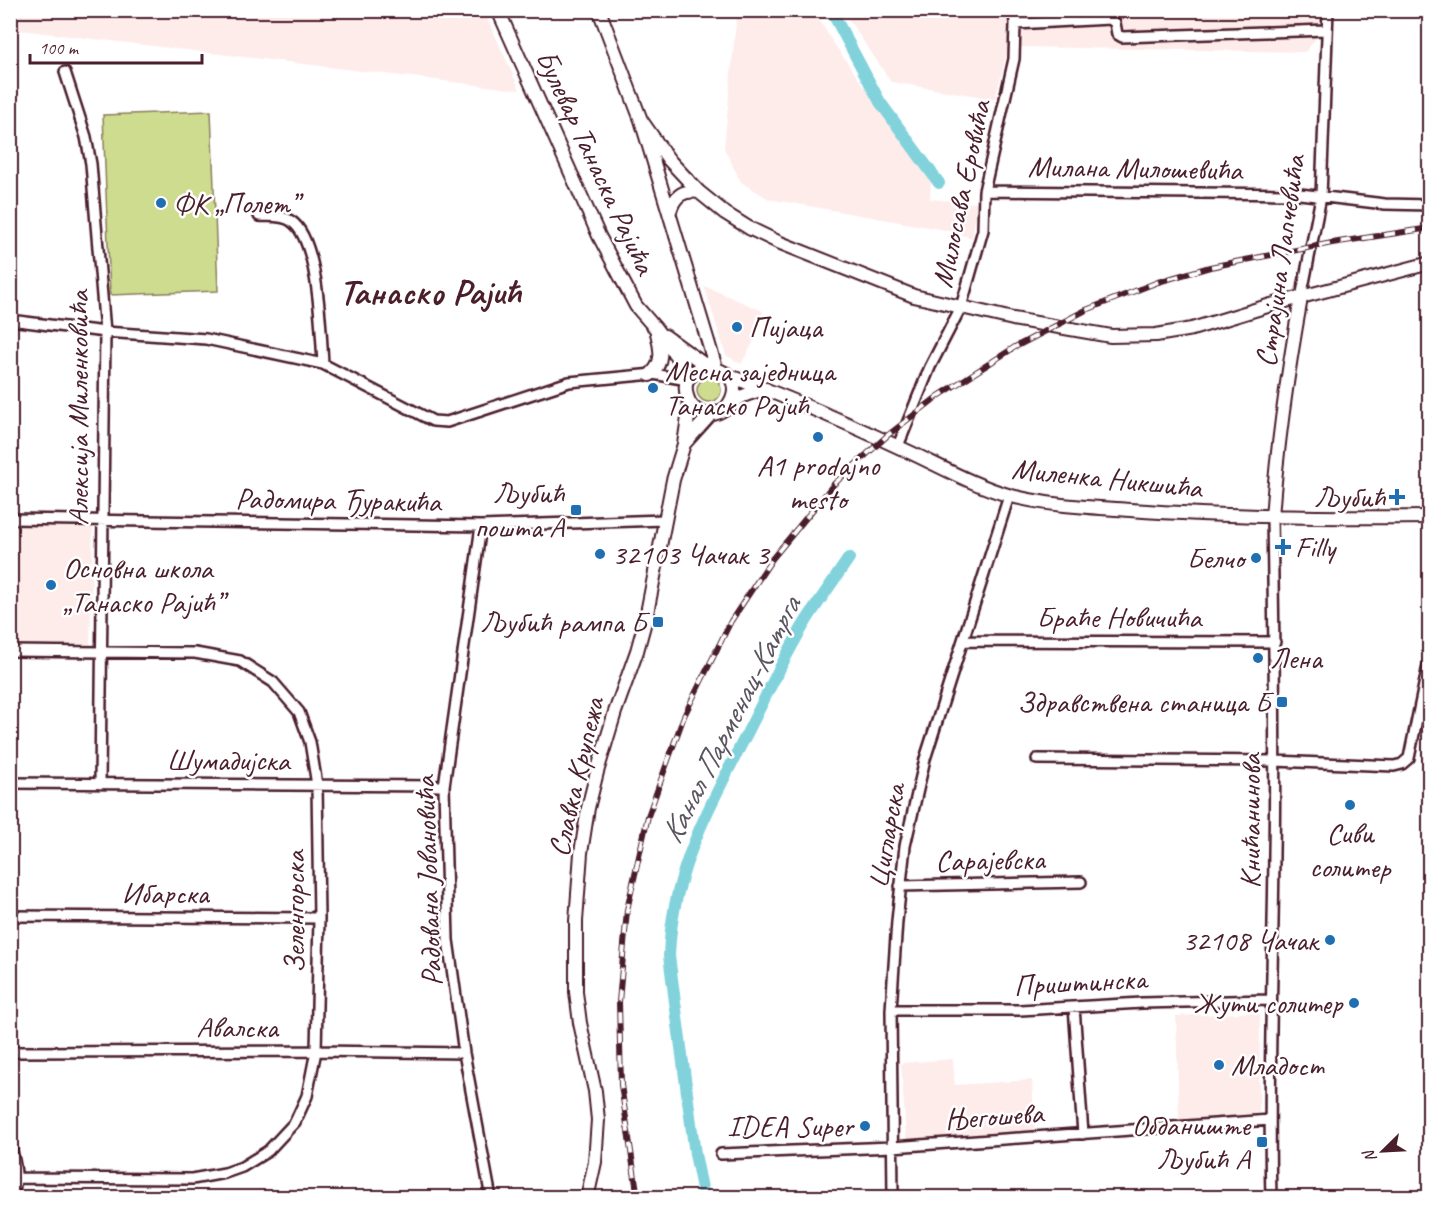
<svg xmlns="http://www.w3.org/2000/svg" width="1440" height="1208" font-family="Caveat,sans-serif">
<rect width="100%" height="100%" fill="#fff"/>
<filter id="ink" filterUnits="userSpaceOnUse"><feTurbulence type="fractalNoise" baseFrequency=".0167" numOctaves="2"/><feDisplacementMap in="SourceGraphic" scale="12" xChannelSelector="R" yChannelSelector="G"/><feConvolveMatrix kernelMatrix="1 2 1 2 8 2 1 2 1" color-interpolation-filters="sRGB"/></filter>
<g filter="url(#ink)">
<!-- built -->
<path fill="#feeceb" d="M11 10 484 11 520 90 11 29Z
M737 11H814L832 41 931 182 930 199 978 203 972 238 945 230 769 199 741 182 724 148Z
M843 11H1011L1006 57 995 99 891 82Z
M1022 11H1320L1319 35 1305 52 1020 47Z
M704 286 763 311 753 343 741 364 726 355Z
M11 524 93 526 90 644H11Z
M1260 1012 1259 1113 1179 1121 1176 1016Z
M953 1059 955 1085 1032 1080 1035 1130 906 1139 901 1063Z"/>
<!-- green -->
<path fill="#cedc8f" stroke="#8c7e5d" stroke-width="1.5" d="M211 111 218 291 110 295 103 115Z
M697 390a12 12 0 1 1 24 0a12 12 0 1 1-24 0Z"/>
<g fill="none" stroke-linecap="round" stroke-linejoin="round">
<!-- canal -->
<path stroke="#82d2dc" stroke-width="12" d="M831 10 880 102 939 183
M704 1198 695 1154 669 956C672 874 705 816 741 745 762 705 781 662 805 623 819 601 834 580 849 558"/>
<defs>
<path id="street" d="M1015 24 1110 19 1115 23 1117 34 1122 37 1326 30
M65 72 86 137 91 164 105 332 100 784
M984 191 1300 194 1385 204 1430 205
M259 216C269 217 283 215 291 221 319 239 321 333 323 364
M1301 298 1321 197 1328 10
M10 320 105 332 206 339 323 364 433 421 447 422 569 382 653 374 688 380
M898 446 930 367 961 307 983 230 984 191 1014 59 1015 24 1014 10
M10 519 481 526 665 520
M481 526 444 786 448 940 464 1053 491 1198
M963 641 1275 642
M10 651 195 653 240 661 273 682 299 712 310 742 317 785 319 918 316 1051 307 1096 295 1122 268 1151 242 1167 225 1173 192 1179 16 1178
M1037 759 1275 761 1394 766 1402 764 1409 758 1430 656
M10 783 444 786
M900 886 1081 882
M10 916 319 918
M1074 1007 1083 1134
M891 1010H1020L1142 1003 1270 1000
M10 1052 316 1051 464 1053
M10 1141C13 1159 22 1181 10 1196
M721 1154 892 1147 1270 1120
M893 1198 891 1010 897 921 905 846 925 759 1009 496
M1271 1198C1268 1083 1273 968 1274 853 1276 741 1274 630 1272 518"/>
<path id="secondary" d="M498 10 599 236 636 306 656 329 691 376
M599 10 641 120 716 368
M641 120 669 160 699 192 725 213 749 228 778 242 914 296 1013 319 1111 336 1156 335 1192 329 1271 305 1430 263
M670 211C675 195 683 190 699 192
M665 336 708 367
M650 375C664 363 661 350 657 333
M729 376C789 397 847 423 905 450 938 465 973 485 1008 495 1047 506 1090 507 1130 510 1230 517 1329 518 1430 517
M727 407C758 364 675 352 687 396 689 404 695 410 702 413 719 419 730 403 743 396 750 393 758 391 766 389
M684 444 711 414
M1272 518C1277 444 1288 370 1301 298
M587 1198 595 1162 598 1120 595 1091 580 1023 576 992V921L581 853 588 808 597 772 615 712 637 651 646 618 673 480 684 444 690 404"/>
</defs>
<!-- street casing -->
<use href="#street" stroke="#4a1f2b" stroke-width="14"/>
<!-- secondary casing -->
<use href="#secondary" stroke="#4a1f2b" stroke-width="16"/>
<!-- street -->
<use href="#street" stroke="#fff" stroke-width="9"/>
<!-- secondary -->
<use href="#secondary" stroke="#fff" stroke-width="12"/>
<defs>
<path id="rail" d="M638 1198 621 1085 619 1002 627 910 648 816 684 716 731 621 772 559 834 484 888 435 937 397 1015 347 1086 310 1158 282 1210 267 1332 243 1430 228"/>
</defs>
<!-- rail casing -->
<use href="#rail" stroke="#4a1f2b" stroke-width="6"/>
<!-- rail -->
<use href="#rail" stroke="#fff" stroke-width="4" stroke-dasharray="11" stroke-linecap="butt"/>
</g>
</g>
<!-- markers -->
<g fill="#1f6fb2" stroke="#fff" stroke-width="2">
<circle cx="161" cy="203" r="6"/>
<circle cx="737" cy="327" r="6"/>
<circle cx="653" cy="388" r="6"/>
<circle cx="818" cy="437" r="6"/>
<path d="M1394 488h6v6h6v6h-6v6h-6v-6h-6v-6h6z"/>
<rect x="570" y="504" width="12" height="12" rx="3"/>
<path d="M1280 538h6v6h6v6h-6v6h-6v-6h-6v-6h6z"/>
<circle cx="600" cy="554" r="6"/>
<circle cx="1256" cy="558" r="6"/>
<circle cx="51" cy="585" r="6"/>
<rect x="652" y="616" width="12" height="12" rx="3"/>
<circle cx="1258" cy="658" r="6"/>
<rect x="1276" y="696" width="12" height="12" rx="3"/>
<circle cx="1350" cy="805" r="6"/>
<circle cx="1330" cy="940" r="6"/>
<circle cx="1354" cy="1003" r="6"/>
<circle cx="1219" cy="1065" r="6"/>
<circle cx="865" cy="1126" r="6"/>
<rect x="1256" y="1136" width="12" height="12" rx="3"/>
</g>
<g text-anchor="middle" stroke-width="5" stroke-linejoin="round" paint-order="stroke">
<!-- street labels -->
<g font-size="30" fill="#4a1f2b" stroke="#fff">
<text transform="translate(596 162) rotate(65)" y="10">Булевар Танаска Рајића</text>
<text transform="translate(1135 168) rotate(1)" y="10">Милана Милошевића</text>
<text transform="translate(961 194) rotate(-78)" y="10">Милосава Еровића</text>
<text transform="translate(1280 261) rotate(-82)" y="10">Страјина Лапчевића</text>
<text transform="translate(78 408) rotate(-90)" y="10">Алексија Миленковића</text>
<text transform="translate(1107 478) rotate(6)" y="10">Миленка Никшића</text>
<text transform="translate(338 500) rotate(1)" y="10">Радомира Ђуракића</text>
<text x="1119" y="627">Браће Новичића</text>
<text x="228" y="770">Шумадијска</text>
<text transform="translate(576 777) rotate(-77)" y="10">Славка Крупежа</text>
<text transform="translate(1250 821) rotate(-90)" y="10">Книћанинова</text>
<text transform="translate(886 836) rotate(-80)" y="10">Цигларска</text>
<text transform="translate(990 860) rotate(-1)" y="10">Сарајевска</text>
<text transform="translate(428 881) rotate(-92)" y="10">Радована Јовановића</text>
<text x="165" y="903">Ибарска</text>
<text transform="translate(294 912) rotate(-90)" y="10">Зеленгорска</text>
<text transform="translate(1080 982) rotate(-3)" y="10">Приштинска</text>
<text x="237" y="1037">Авалска</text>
<text transform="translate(994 1116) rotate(-4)" y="10">Његошева</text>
</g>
<!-- poi labels -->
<g font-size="30" fill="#4a1f2b" stroke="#fff" text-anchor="end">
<text x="173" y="213" text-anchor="start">ФК „Полет”</text>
<text x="749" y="337" text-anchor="start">Пијаца</text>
<text x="665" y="381" text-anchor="start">Месна заједница<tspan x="665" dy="34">Танаско Рајић</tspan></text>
<text x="818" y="475" text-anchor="middle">A1 prodajno<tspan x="818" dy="34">mesto</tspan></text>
<text x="564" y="503">Љубић<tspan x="564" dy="34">пошта А</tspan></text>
<text x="1385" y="507">Љубић</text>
<text x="1295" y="557" text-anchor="start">Filly</text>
<text x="612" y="564" text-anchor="start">32103 Чачак 3</text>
<text x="1244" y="568">Белчо</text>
<text x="63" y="578" text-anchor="start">Основна школа<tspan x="63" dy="34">„Танаско Рајић”</tspan></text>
<text x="646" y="632">Љубић рампа Б</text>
<text x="1270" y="668" text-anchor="start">Лена</text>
<text x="1270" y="712">Здравствена станица Б</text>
<text x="1350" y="843" text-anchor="middle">Сиви<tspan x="1350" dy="34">солитер</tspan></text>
<text x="1318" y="950">32108 Чачак</text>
<text x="1342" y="1013">Жути солитер</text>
<text x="1231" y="1075" text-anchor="start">Младост</text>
<text x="1250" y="1135">Обданиште<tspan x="1250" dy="34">Љубић А</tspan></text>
<text x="853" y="1136">IDEA Super</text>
</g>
<!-- water labels -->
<g font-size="32" font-style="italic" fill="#5b5560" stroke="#fff">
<text transform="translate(730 720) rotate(-63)" y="11">Канал Парменац-Катрга</text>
</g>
<!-- district labels -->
<g font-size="36" font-weight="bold" fill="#4a1f2b" stroke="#fff">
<text x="430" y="304">Танаско Рајић</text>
</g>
</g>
<!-- margin -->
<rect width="1440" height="1208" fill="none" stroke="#fff" stroke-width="36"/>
<rect x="18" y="18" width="1404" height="1172" fill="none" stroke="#4a1f2b" stroke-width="2" filter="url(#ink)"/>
<!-- north arrow -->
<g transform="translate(1383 1151) rotate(246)" stroke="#ffffff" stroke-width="4.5" paint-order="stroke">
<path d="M0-4.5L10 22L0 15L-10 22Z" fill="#4a1f2b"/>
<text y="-9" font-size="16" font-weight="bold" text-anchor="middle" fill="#4a1f2b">N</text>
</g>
<!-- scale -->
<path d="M30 54v9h172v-9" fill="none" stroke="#4a1f2b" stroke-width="3"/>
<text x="39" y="54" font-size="18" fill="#4a1f2b" stroke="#ffffff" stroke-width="4.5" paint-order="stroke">100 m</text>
</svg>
